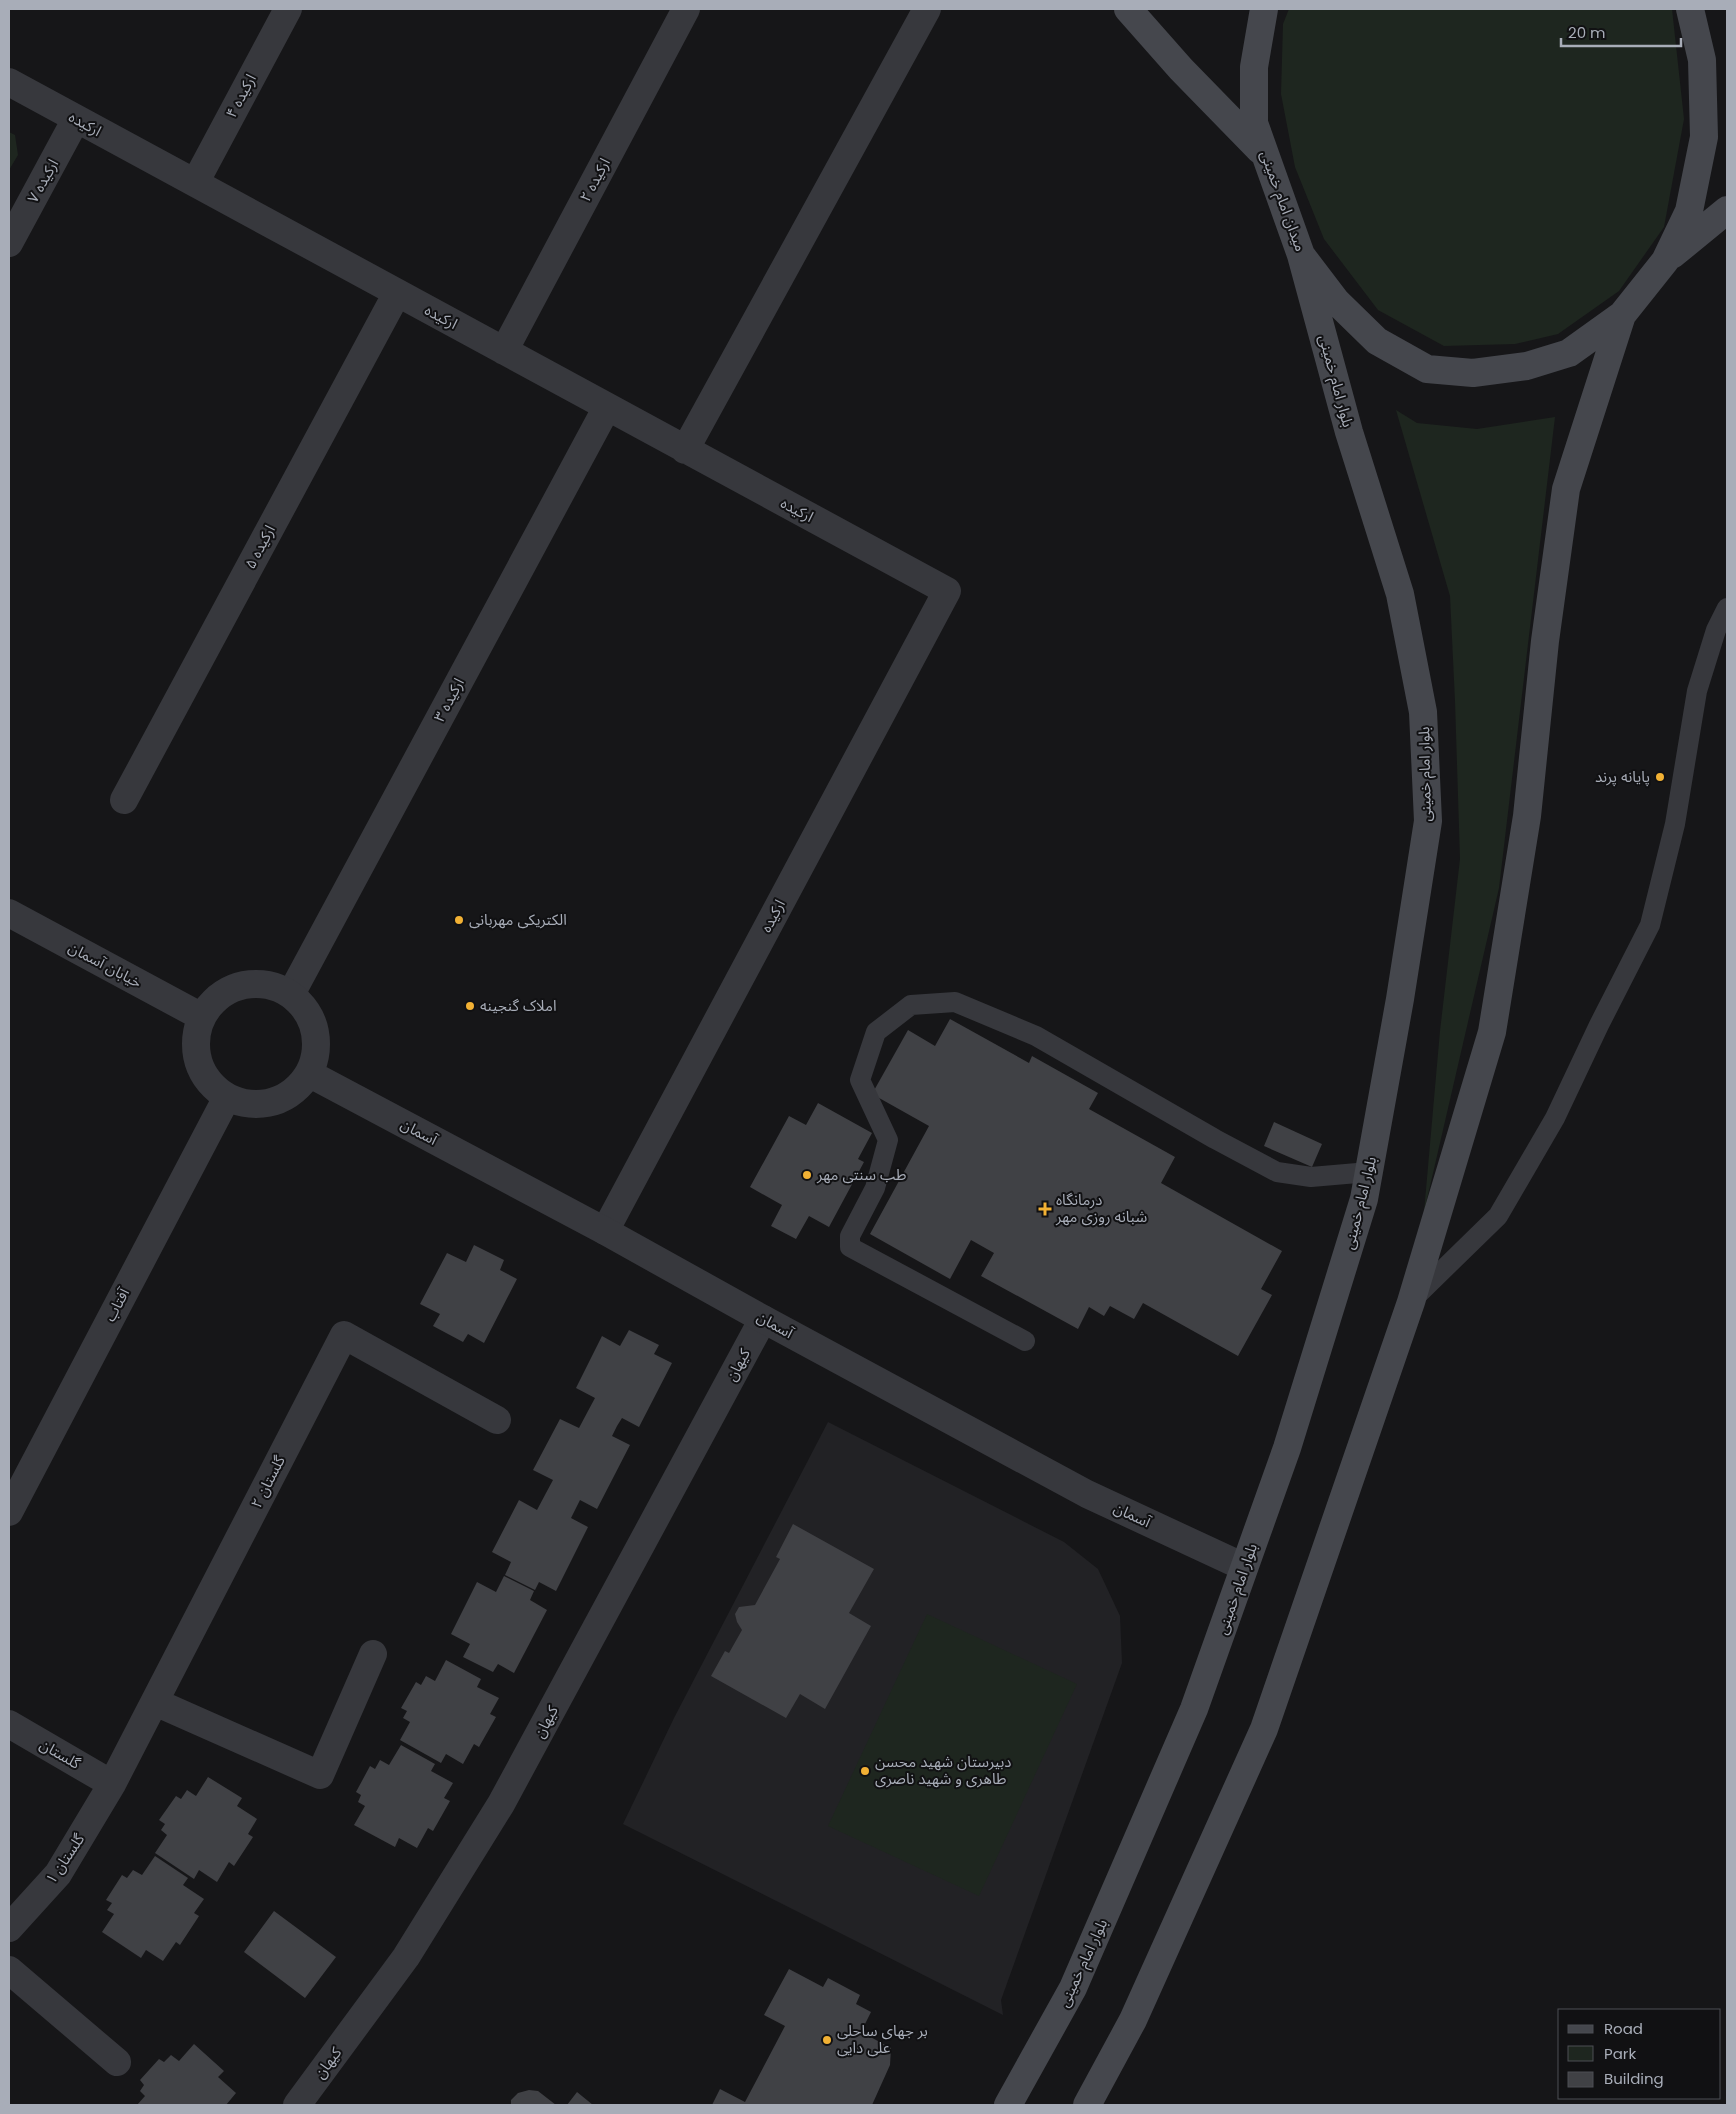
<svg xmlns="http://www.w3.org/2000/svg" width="1736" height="2114" font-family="Poppins,'Noto Sans Arabic',sans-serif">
<rect width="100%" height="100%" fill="#161618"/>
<!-- built -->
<path fill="#222225" d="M828 1422 1064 1542 1098 1569 1120 1616 1122 1663 1001 2000 1003 2015 623 1824 674 1718Z"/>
<!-- green -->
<path fill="#1e261f" d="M1289 9H1672L1684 119 1664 227 1619 291 1558 334 1515 344 1444 346 1378 310 1324 239 1295 167 1281 94 1283 24Z
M9 132 15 135 18 155 9 170Z
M1396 410 1417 423 1477 429 1555 417 1499 888 1424 1212 1440 1031 1460 859 1455 701 1450 596Z
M927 1614 1077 1684 979 1896 828 1826Z"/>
<!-- building -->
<path fill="#404145" d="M950 1019 1029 1063 1032 1056 1098 1093 1089 1109 1175 1157 1161 1183 1282 1251 1261 1289 1272 1295 1238 1356 1143 1303 1134 1319 1110 1306 1104 1316 1089 1307 1078 1329 981 1276 994 1253 971 1240 950 1279 870 1234 929 1126 872 1094 908 1030 935 1046Z
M818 1103 872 1133 858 1159 864 1162 829 1227 809 1216 796 1239 771 1226 782 1205 750 1187 789 1116 806 1125Z
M1274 1122 1322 1144 1312 1167 1264 1146Z
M474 1245 504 1260 500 1270 517 1279 484 1343 468 1334 463 1342 433 1326 440 1314 420 1304 447 1253 466 1262Z
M629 1330 659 1345 654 1354 672 1363 639 1427 622 1418 617 1426 612 1436 630 1445 597 1509 580 1500 571 1518 588 1527 556 1591 539 1582 535 1590 505 1575 511 1562 492 1552 519 1500 537 1510 546 1493 553 1480 533 1470 560 1419 579 1428 588 1411 595 1398 576 1388 602 1336 620 1346Z
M793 1524 874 1569 849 1613 871 1626 825 1709 800 1694 786 1718 711 1676 725 1651 729 1653 742 1630 737 1622 735 1614 739 1607 755 1605 780 1559 776 1557Z
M504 1576 534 1591 530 1600 547 1610 514 1673 498 1664 493 1672 463 1657 470 1644 451 1634 477 1582 496 1592Z
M446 1660 481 1679 477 1687 499 1698 490 1714 496 1717 479 1747 474 1744 463 1764 446 1754 441 1763 400 1740 410 1722 403 1718 407 1711 401 1708 416 1682 421 1685 426 1676 435 1681Z
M401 1745 435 1764 431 1771 453 1783 444 1798 450 1801 433 1831 428 1828 417 1848 399 1838 395 1847 354 1825 365 1806 358 1802 361 1795 356 1792 370 1766 375 1769 380 1760 389 1765Z
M208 1777 242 1798 237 1806 257 1819 248 1834 253 1837 234 1866 229 1862 217 1882 199 1870 194 1879 155 1853 167 1835 161 1830 165 1824 159 1820 176 1796 181 1799 187 1790 196 1796Z
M155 1856 188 1878 183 1885 204 1899 194 1913 199 1916 180 1945 176 1942 163 1961 146 1950 141 1958 102 1932 114 1914 107 1910 112 1903 106 1900 122 1875 127 1878 133 1870 142 1875Z
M274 1911 336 1957 305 1998 244 1952Z
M789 1969 823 1987 828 1978 860 1995 856 2004 871 2012 861 2032 891 2048 890 2065 872 2105H712L720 2089 745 2102 785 2026 764 2015Z
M194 2044 224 2071 218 2077 236 2093 226 2105H137L145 2096 140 2091 144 2085 140 2080 159 2059 164 2062 171 2055 179 2061Z
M529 2090 538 2091 556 2105H511V2100L518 2093Z
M577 2092 593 2105H567Z"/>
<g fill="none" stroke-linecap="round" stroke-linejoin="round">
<!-- service -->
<path stroke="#37383d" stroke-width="20" d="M1412 1300 1498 1216 1555 1118 1599 1025 1650 925 1675 824 1697 691 1716 630 1727 608
M1025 1341 850 1247V1236L875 1188 888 1140 860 1080 876 1032 911 1005 955 1002 1036 1036 1215 1139 1277 1172 1311 1177 1369 1172"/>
<!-- minor -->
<path stroke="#37383d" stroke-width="28" d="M9 82 947 591 605 1231
M195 183 288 9
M9 243 76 119
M504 351 686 9
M685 450 927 9
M124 800 397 293
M291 994 607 407
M155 1702 320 1775 373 1654
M9 1724 112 1784
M9 1928 58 1874 112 1784 344 1335 497 1420
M9 1970 117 2062
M297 2105 406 1957 501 1804 763 1319"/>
<!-- tertiary -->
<path stroke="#37383d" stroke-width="28" d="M9 913 202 1017
M196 1044a60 60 0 1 1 120 0a60 60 0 1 1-120 0Z
M310 1074 605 1231 763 1319 1087 1494 1244 1567
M9 1512 226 1099"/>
<!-- secondary -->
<path stroke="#45474d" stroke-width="28" d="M1128 9 1181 69 1260 150
M1264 9 1254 67V123L1301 255 1336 301 1377 341 1427 369 1473 373 1527 366 1569 353 1622 315 1665 261 1689 211 1704 137 1702 60 1690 9
M1672 255 1727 210
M1008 2105 1073 1988 1194 1709 1287 1448 1364 1199 1400 999 1428 821 1423 712 1400 594 1349 432 1301 255
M1087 2105 1133 2020 1264 1729 1411 1302 1492 1032 1527 816 1545 641 1566 489 1622 315"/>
</g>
<!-- markers -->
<g fill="#f2b134" stroke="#111113" stroke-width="2">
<circle cx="1660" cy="777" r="5"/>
<circle cx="459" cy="920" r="5"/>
<circle cx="470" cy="1006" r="5"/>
<circle cx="807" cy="1175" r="5"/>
<path d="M1042.5 1201.5h5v5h5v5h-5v5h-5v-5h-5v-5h5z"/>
<circle cx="865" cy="1771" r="5"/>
<circle cx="827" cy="2040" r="5"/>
</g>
<g text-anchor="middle" stroke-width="4" stroke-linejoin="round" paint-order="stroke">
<!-- street labels -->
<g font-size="15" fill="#a8adb8" stroke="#111113">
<text transform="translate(241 96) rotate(-62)" y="5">ارکیده ۴</text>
<text transform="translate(85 124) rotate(29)" y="5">ارکیده</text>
<text transform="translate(595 180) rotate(-62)" y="5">ارکیده ۲</text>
<text transform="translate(43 181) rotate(-61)" y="5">ارکیده ۷</text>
<text transform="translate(1283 201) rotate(70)" y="5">میدان امام خمینی</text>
<text transform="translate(441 317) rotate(28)" y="5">ارکیده</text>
<text transform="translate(1336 381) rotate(75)" y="5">بلوار امام خمینی</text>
<text transform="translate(797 510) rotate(28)" y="5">ارکیده</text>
<text transform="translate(260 547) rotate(-62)" y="5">ارکیده ۵</text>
<text transform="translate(449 700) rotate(-62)" y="5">ارکیده ۳</text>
<text transform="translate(1425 774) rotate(-91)" y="5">بلوار امام خمینی</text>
<text transform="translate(773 916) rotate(-62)" y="5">ارکیده</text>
<text transform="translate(105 965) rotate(28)" y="5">خیابان آسمان</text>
<text transform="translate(419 1132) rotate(28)" y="5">آسمان</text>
<text transform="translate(1360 1203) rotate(-76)" y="5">بلوار امام خمینی</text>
<text transform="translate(117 1305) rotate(-62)" y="5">آفتاب</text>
<text transform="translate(775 1325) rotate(29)" y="5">آسمان</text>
<text transform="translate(738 1365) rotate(-62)" y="5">کیهان</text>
<text transform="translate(268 1482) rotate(-63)" y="5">گلستان ۲</text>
<text transform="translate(1132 1515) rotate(25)" y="5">آسمان</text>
<text transform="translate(1237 1589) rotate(-71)" y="5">بلوار امام خمینی</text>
<text transform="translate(546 1722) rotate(-62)" y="5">کیهان</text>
<text transform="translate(60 1754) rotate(30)" y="5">گلستان</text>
<text transform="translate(65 1859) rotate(-56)" y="5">گلستان ۱</text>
<text transform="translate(1083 1963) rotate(-65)" y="5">بلوار امام خمینی</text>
<text transform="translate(328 2063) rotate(-54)" y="5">کیهان</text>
</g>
<!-- poi labels -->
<g font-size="15" fill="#a8adb8" stroke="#111113" text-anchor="start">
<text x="1650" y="782" text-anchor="end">پایانه پرند</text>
<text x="469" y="925">الکتریکی مهربانی</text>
<text x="480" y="1011">املاک گنجینه</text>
<text x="817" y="1180">طب سنتی مهر</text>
<text x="1056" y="1205">درمانگاه<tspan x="1056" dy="17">شبانه روزی مهر</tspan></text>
<text x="875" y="1767">دبیرستان شهید محسن<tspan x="875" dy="17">طاهری و شهید ناصری</tspan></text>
<text x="837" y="2036">بر جهای ساحلی<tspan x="837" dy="17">علی دایی</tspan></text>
</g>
</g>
<!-- border -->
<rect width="1736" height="2114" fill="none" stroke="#a8adb8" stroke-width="20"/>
<!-- legend -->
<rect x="1558" y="2009" width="162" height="90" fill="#111113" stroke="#4d4f55"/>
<rect x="1568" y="2025" width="25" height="8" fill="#45474d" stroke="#4d4f55"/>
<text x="1604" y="2034" font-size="15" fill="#a8adb8">Road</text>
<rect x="1568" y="2046" width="25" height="15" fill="#1e261f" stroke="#4d4f55"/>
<text x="1604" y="2059" font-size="15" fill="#a8adb8">Park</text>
<rect x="1568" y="2072" width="25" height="15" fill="#404145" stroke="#4d4f55"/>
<text x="1604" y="2084" font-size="15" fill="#a8adb8">Building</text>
<!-- scale -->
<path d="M1561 38v8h120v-8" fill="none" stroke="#a8adb8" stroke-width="2.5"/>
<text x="1568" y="38" font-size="15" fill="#a8adb8" stroke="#111113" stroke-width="4" paint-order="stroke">20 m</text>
</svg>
